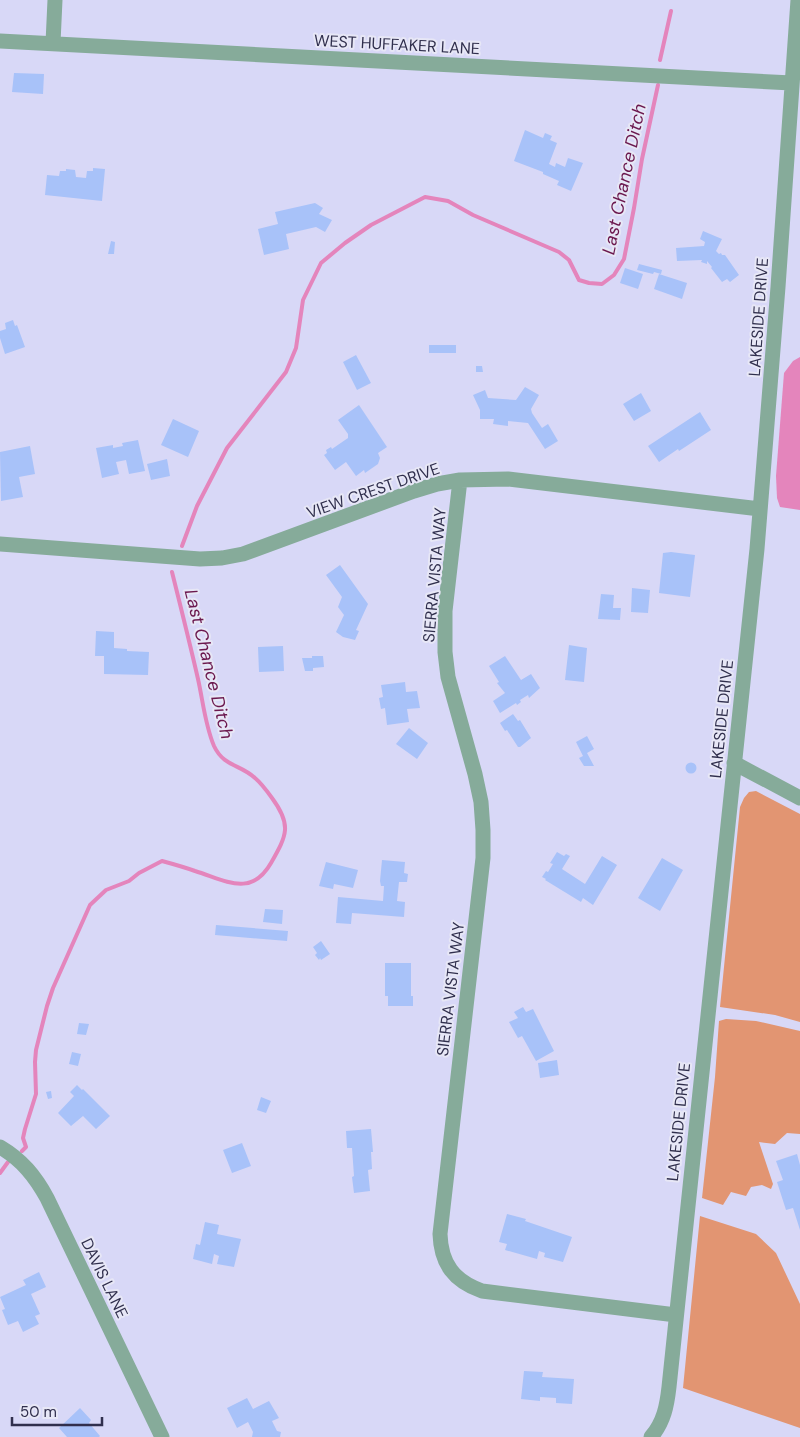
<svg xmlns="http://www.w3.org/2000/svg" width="800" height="1437" font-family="'DM Sans',sans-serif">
<rect width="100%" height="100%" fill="#d8d8f7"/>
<!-- green -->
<path fill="#e29572" d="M756 791 800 814V1022L775 1015 720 1007 740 807 744 798 749 792Z
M726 1019 756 1021 800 1031V1134L787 1133 775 1144 759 1142 773 1184 771 1189 762 1185 751 1187 746 1196 731 1192 723 1205 702 1198 715 1077 719 1021Z
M700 1216 756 1234 776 1253 800 1304V1428L683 1388Z"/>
<!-- water -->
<path fill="#e485bc" d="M800 357V510L780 507 777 498 776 476 784 373 793 361Z"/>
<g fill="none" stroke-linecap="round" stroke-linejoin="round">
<!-- stream -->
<path stroke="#e485bc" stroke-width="4" d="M660 60 671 11
M182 546 197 506 227 448 286 372 296 348 303 300 321 263 345 243 371 225 425 197 448 201 473 215 559 252 569 260 579 280 589 283 602 284 614 275 624 259 634 208 642 159 658 85
M22 1151 26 1147 23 1138 25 1129 36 1094 35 1062 36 1050 47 1006 53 988 90 905 106 890 129 881 139 873 162 861C173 864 184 867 195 871 225 880 251 898 271 863 287 835 292 825 272 798 267 791 261 783 255 778 240 764 224 767 214 746 205 725 203 701 198 679 190 644 181 608 172 572
M0 1173 8 1162"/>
</g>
<!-- building -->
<path fill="#a8c2f9" d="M14 73 44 74 43 94 12 92Z
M525 130 543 138 545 133 552 136 550 140 557 143 549 164 555 167 556 163 565 167 568 158 583 163 571 191 557 185 559 181 543 174V172L514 161Z
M93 168 105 169 102 201 45 195 47 175 59 176 60 171H66V169L75 170 76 177 86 178 87 171H93Z
M315 203 323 208 319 214 332 220 325 232 316 227 286 234 289 249 264 255 258 229 278 224 275 212Z
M703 231 722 239 716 251 719 254 721 253 722 255H725L739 275 730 282 727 279 722 282 711 268 712 267 707 261V264L701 262 702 260 677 261 676 248 704 246 705 242 700 239Z
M111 241 115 242 114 254H108Z
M639 264 662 270 661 274 654 272 653 274 637 270Z
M625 268 643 274 638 289 620 283Z
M659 274 687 283 682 299 654 289Z
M13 320 15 326 17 325 25 347 5 354 0 338V331L6 329 5 323Z
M429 345H456V353H429Z
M356 355 371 383 357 390 343 362Z
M476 366H482L483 372H476Z
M525 387 539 395 531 409 532 413 542 428 548 424 558 441 545 449 528 423 508 421V426L493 424 494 419H480V410L473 395 485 390 488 398 516 400Z
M641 393 651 411 634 421 623 404Z
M359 405 387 447 378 453 380 458 378 464 365 473 364 470 356 476 346 462 335 470 324 455 327 453 326 450 331 447 332 449 348 438V434L338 420Z
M700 412 711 430 679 451 678 449 659 462 648 446Z
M173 419 199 431 188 457 161 445Z
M138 440 145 471 129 474 126 460 116 462 119 474 102 478 96 448 113 445V448L123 446 122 443Z
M30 446 35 474 19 477 23 497 1 501 0 452Z
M167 459 170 476 151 480 147 464Z
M671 552 695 555 690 597 659 593 663 553Z
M340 565 368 604 356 630 359 631 355 640 343 637 336 632 344 615 338 607 342 597 326 575Z
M632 588 650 590 648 613 631 612Z
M601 594 614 595 613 608H621L620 620 598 619Z
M96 631 114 632V648L127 649V651L149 652 148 675 104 674V656H95Z
M569 645 587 648 584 682 565 680Z
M283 646 284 671 259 672 258 647Z
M312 656H323L324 667 313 668V671H305L302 658H312Z
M505 656 521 680 531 674 540 688 529 698 528 695 520 700 521 702 517 705 516 703 500 713 493 701 505 693 497 683 499 682 489 666Z
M405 682 406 692 417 691 420 708 407 709 409 722 387 725 385 708 381 709 379 698 383 697 381 685Z
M513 714 518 721 520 720 531 738 520 747H518L507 730 505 731 500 723Z
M409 728 428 743 417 759 396 744Z
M587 736 594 749 587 753 594 766H584L579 758 583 756 576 742Z
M685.5 768a5.5 5.5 0 1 1 11 0a5.5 5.5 0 1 1-11 0Z
M557 852 564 856 566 854 570 856 562 869 585 884 602 856 617 865 593 905 583 898 581 902 545 880 546 879 542 877 546 871 548 872 553 864 550 863Z
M662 858 683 870 660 911 638 898Z
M382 860 405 862 404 873 408 874 407 882H399L397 901 405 902 404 917 352 913 351 924 336 923 338 897 383 901 384 886H381L380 881Z
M326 862 358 870 353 888 334 884 333 889 319 886Z
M265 909 283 910 282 924 263 922Z
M216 925 288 931 287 941 215 935Z
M321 941 330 954 321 960 320 958 319 960 315 955 317 953 313 947Z
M385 963H411V996H413V1006H388V996H385Z
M523 1007 526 1012 533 1009 554 1051 536 1061 522 1036 518 1038 509 1022 518 1018 514 1012Z
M79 1023 89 1024 86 1035 77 1034Z
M72 1052 81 1054 78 1066 69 1064Z
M557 1060 559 1075 540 1078 538 1063Z
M77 1085 82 1090 83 1089 110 1116 96 1129 83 1116 71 1126 58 1113 74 1096 70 1092Z
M51 1091 52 1098 48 1099 46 1092Z
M261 1097 271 1101 266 1113 257 1110Z
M371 1129 373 1152H371L372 1169 368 1170 370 1191 354 1193 352 1177 354 1176 352 1148H347L346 1131Z
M242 1143 251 1166 232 1173 223 1150Z
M797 1154 800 1165V1230L793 1208 786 1210 777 1182 783 1180 776 1161Z
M507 1214 526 1219 525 1221 572 1237 563 1262 544 1257 545 1253 539 1251 537 1259 505 1250 507 1244 499 1242Z
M205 1222 219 1225 217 1234 241 1239 234 1267 217 1264 219 1256 214 1254 212 1264 193 1259 196 1244 200 1245Z
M39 1272 46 1287 31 1294 40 1314 35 1316 39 1324 23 1332 18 1321 8 1325 2 1310 5 1309 0 1297 26 1285 23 1280Z
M524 1371 543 1372 542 1377 574 1379 572 1404 556 1403V1398L540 1397V1401L521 1399Z
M247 1398 253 1409 269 1401 279 1418 272 1421 277 1431 281 1432 280 1437H252L253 1432 248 1422 237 1428 227 1408Z
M80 1408 91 1420 89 1423 100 1436 99 1437H67L59 1428Z"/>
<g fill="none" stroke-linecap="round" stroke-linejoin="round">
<!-- minor -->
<path stroke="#86ab9a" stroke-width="15" d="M0 41 792 83
M53 43 55 0
M460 480 445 611V652L448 677 475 774 481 802 483 830V858L440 1234C441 1264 454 1281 482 1291L676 1315
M0 544 200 559 222 558 243 554 414 491 437 484 460 480 508 479 760 509
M734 763 800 798
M0 1147C22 1160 35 1176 47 1198L162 1437
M651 1437C664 1422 667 1405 669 1387L757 549 778 287 798 0"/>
</g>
<g text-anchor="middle" stroke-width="4" stroke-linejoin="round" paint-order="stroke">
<!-- street labels -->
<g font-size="16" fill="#302f4d" stroke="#e7e7f6">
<text transform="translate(397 44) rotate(3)" y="6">WEST HUFFAKER LANE</text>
<text transform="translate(758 317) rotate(-86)" y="6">LAKESIDE DRIVE</text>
<text transform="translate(373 490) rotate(-19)" y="6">VIEW CREST DRIVE</text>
<text transform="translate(434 575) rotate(-85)" y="6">SIERRA VISTA WAY</text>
<text transform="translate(721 719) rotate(-84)" y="6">LAKESIDE DRIVE</text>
<text transform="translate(450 989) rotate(-83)" y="6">SIERRA VISTA WAY</text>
<text transform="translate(678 1122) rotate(-84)" y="6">LAKESIDE DRIVE</text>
<text transform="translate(105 1278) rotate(64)" y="6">DAVIS LANE</text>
</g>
<!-- water labels -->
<g font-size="18" font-style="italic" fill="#6b184e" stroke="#e7e7f6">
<text transform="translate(624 179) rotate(-78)" y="6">Last Chance Ditch</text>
<text transform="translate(209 664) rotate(76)" y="6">Last Chance Ditch</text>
</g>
</g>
<!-- scale -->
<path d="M12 1417v8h90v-8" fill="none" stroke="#302f4d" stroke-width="2.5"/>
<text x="20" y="1417" font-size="15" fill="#302f4d" stroke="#e7e7f6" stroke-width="4" paint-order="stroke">50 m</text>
</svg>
